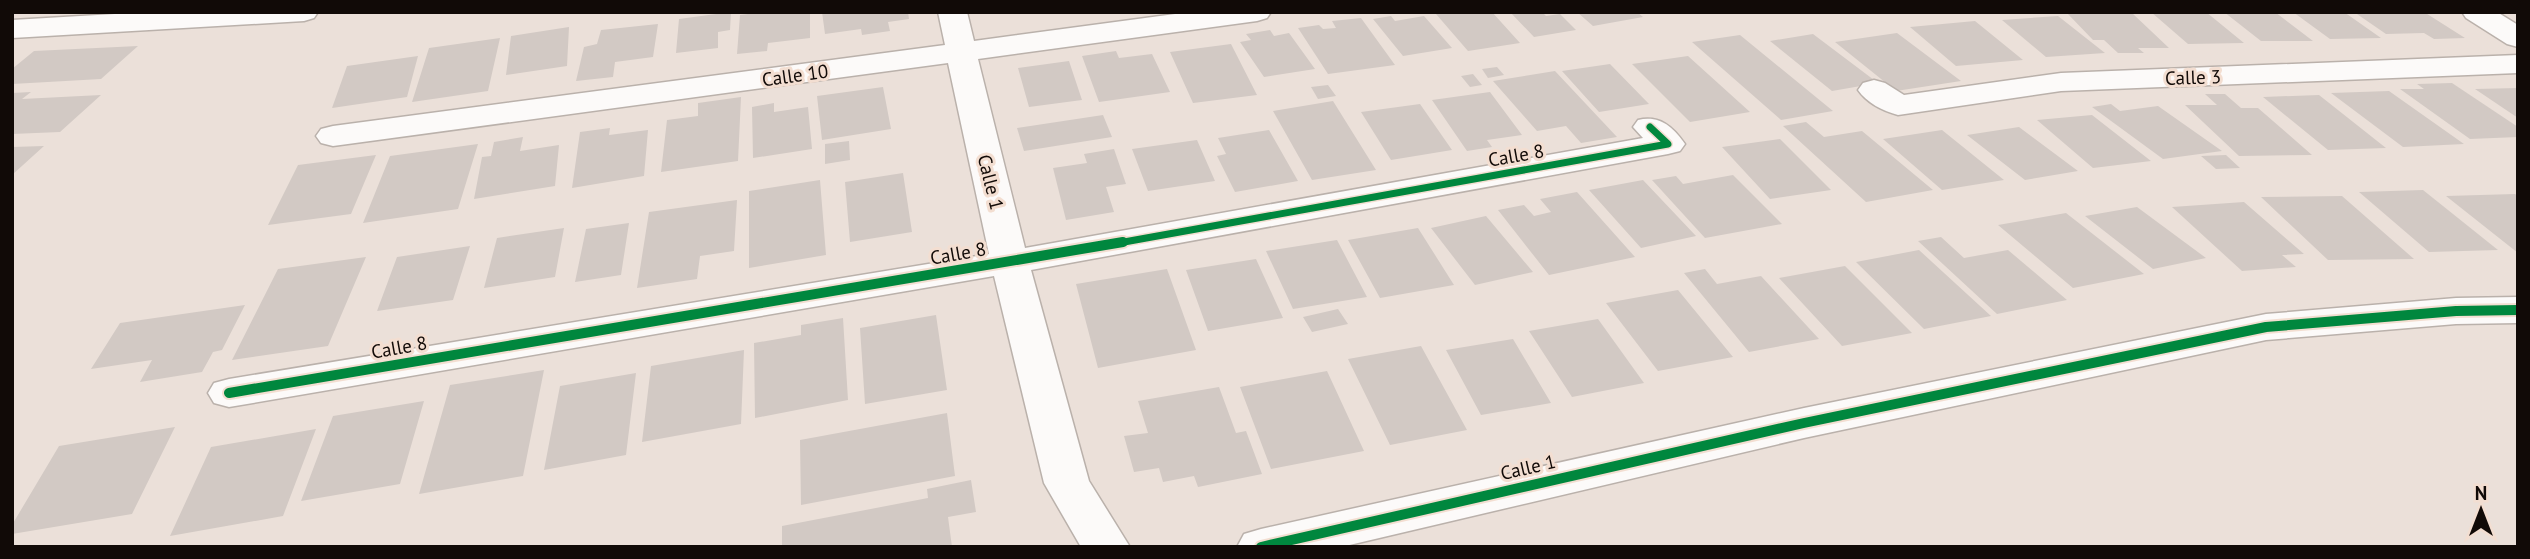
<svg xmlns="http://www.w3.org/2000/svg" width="2530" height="559" font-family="'PT Sans',sans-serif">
<rect width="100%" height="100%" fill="#ebe0d9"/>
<!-- building -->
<path fill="#d2c9c4" d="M731 12 730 30 718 32V48L676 53 679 19Z
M764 12H810V38L768 43 767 51 737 54 740 15Z
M822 12H908L909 19 888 22 890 31 862 35 861 29 825 34Z
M1449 12H1492L1520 43 1468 51 1436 14Z
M1510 12H1542L1546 16 1560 14 1576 30 1534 37Z
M1577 12H1637L1643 17 1593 26Z
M2151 12H2206L2244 43 2188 44Z
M2224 12H2275L2313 41H2261Z
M2293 12H2344L2381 38 2330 39Z
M2354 12H2424L2465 38 2434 39 2424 33 2386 34Z
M2067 13H2132L2169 48H2138L2144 53H2118L2104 40H2093Z
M1391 16 1395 21 1424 16 1452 48 1403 56 1373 19Z
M2058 16 2105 53 2046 57 2002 20Z
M1361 18 1395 65 1328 74 1298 28 1319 25 1323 29 1336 28 1332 21Z
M1975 21 2023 60 1956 66 1910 27Z
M658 24 653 57 615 62 613 77 576 81 584 47 597 44 601 30Z
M569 27 567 66 506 75 511 36Z
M1270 30 1274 36 1289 33 1315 69 1264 77 1240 42 1251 40 1246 34Z
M1897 33 1961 81 1896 91 1835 42Z
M1813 34 1878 83 1832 91 1770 41Z
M1740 35 1833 111 1781 120 1692 42Z
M500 38 488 91 412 102 429 48Z
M1231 44 1257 95 1193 103 1170 52Z
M138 46 101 79 12 84V69L34 51Z
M1116 51 1119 58 1152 54 1170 92 1099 102 1082 56Z
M418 56 407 97 332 108 347 66Z
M1688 56 1750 112 1690 122 1632 64Z
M1069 61 1082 100 1029 107 1018 68Z
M1610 64 1649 104 1599 112 1562 71Z
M1497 67 1504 75 1488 78 1482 69Z
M1555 71 1617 137 1581 143 1566 126 1537 131 1493 81Z
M1473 74 1482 85 1470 87 1461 76Z
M2452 83 2518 127V137L2470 139 2400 89H2424L2417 84Z
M1328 85 1336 96 1318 99 1311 87Z
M883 87 891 129 822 140 817 96Z
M2518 88V118L2475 89Z
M2389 91 2464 144 2403 147 2331 93Z
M31 92 22 99 101 95 60 132 12 134V93Z
M1490 92 1522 135 1487 140 1492 147 1467 151 1432 100Z
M2205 94H2225L2241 108H2258L2312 155 2239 156 2185 105H2217Z
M2319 95 2386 148 2328 150 2263 97Z
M741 97 738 161 661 172 667 120 698 116V103Z
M1333 101 1376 170 1312 180 1273 111Z
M774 103V112L808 107 812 149 753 158 752 107Z
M1420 104 1452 150 1391 160 1361 112Z
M2111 104 2120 111 2158 106 2222 151 2163 159 2092 107Z
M1103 115 1112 137 1024 151 1017 128Z
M2092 115 2151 161 2093 168 2037 120Z
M1806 122 1824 137 1862 131 1933 190 1866 202 1783 126Z
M2019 127 2078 171 2025 180 1967 135Z
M610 128 609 135 648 130 644 176 572 188 580 132Z
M1269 130 1298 181 1235 192 1217 156 1226 154 1218 138Z
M1942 130 2004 180 1942 190 1883 139Z
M523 137 520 151 559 145 555 186 474 199 482 157 491 156 494 142Z
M1780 139 1831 190 1770 199 1722 147Z
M1197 140 1215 181 1148 191 1132 149Z
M849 141 850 160 825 164V144Z
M478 144 458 209 363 223 390 156Z
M44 146 12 175V147Z
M1114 149 1126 184 1106 187 1114 212 1066 220 1053 168 1087 163 1084 154Z
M376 155 351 214 268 225 298 165Z
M2226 155 2240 168 2216 169 2201 156Z
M903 173 912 232 850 242 845 182Z
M1733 175 1782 224 1705 238 1652 180 1676 176 1683 184Z
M820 180 826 255 749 268V191Z
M1643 180 1696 236 1641 248 1589 190Z
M2423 190 2498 250 2429 252 2359 192Z
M1577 192 1635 257 1549 275 1498 210 1524 205 1534 216 1551 212 1540 199Z
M2515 194 2518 196V253L2446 196Z
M2342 196 2414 259 2328 260 2261 197Z
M737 200 734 251 700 256 697 279 637 288 649 212Z
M2244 202 2304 254 2282 255 2296 267 2242 271 2172 207Z
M2137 207 2206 258 2153 269 2085 216Z
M2066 213 2144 274 2073 288 1998 225Z
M1486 216 1533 272 1475 285 1431 228Z
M629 223 621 275 575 282 586 229Z
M564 228 555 277 484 288 497 238Z
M1418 228 1454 285 1380 298 1348 240Z
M1941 237 1964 258 2008 250 2067 300 1997 314 1918 241Z
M1337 240 1367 297 1293 309 1266 251Z
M470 246 453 300 377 311 397 257Z
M1919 250 1991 316 1924 329 1856 262Z
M366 257 328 346 232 360 278 269Z
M1256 259 1283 318 1208 331 1186 270Z
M1845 266 1912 333 1842 346 1779 278Z
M1167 269 1196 350 1098 368 1076 284Z
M1705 269 1717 284 1761 276 1819 339 1749 352 1684 273Z
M1678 290 1733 357 1658 371 1606 303Z
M245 305 222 350 213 352 202 372 140 382 152 360 91 369 120 323Z
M1338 309 1348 324 1312 332 1303 317Z
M936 315 947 390 865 404 860 328Z
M843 318 848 400 755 418 754 343 801 335V325Z
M1598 319 1644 383 1572 397 1529 331Z
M1513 339 1551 403 1481 415 1446 350Z
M1421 346 1467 430 1390 445 1348 359Z
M744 350 741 424 642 442 651 366Z
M544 370 523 476 419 494 450 385Z
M1327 371 1364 451 1271 469 1240 387Z
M636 373 626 455 544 470 560 386Z
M1219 387 1236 433 1246 431 1262 474 1198 487 1194 476 1163 482 1159 468 1134 472 1124 436 1148 433 1138 401Z
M424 401 400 484 301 501 333 416Z
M947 413 955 476 801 505 800 440Z
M175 427 132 514 12 534V525L59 446Z
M316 429 283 516 170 536 211 447Z
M971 480 976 512 948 517 952 547H782V526L928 498 927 489Z"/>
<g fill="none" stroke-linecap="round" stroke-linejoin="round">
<defs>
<path id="minor" d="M149 12H318L314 18 304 21 12 38V20Z
M938 12H967L974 41 1190 12H1271L1267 18 1257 21 978 59 1025 248 1643 138 1633 127 1638 120C1660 115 1673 127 1685 144L1680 151 1668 154 1031 270 1089 481 1130 547H1081L1044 483 994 276 229 407 214 403 208 393 214 383 229 379 989 254 948 63 333 146 321 143 316 136 321 129 333 126 945 45Z
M2462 12H2497L2518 25V47L2507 44 2466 18Z
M2518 55V73L2061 91 1898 115C1883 111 1867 103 1858 90L1863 83 1874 80 1885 83 1904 95 2061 73Z
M2518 297V323L2456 324 2266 340 1804 438 1341 547H1237L1244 534 1261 529 1804 408 2266 314 2456 298Z"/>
</defs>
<!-- minor casing -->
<use href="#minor" stroke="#bab1ab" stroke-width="3"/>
<!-- minor -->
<use href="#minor" fill="#fcfaf9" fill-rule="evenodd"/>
<defs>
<path id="cycleway-far1" d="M1113 244 1668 144 1650 127"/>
<path id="cycleway" d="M229 393 1123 242
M1261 547 1804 423 2266 327 2456 311 2518 310"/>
</defs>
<!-- cycleway-far1 casing -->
<use href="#cycleway-far1" stroke="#f3ded1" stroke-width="10"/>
<!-- cycleway casing -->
<use href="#cycleway" stroke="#f3ded1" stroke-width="14"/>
<!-- cycleway-far1 -->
<use href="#cycleway-far1" stroke="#00873e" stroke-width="7"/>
<!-- cycleway -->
<use href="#cycleway" stroke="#00873e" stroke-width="10"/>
</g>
<g text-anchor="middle" stroke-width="6" stroke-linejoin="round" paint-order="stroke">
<!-- street labels -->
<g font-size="19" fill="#110a07" stroke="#f3ded1">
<text transform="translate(795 75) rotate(-8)" y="7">Calle 10</text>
<text transform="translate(2193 77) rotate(-2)" y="7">Calle 3</text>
<text transform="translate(1516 155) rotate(-10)" y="7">Calle 8</text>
<text transform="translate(991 182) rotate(76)" y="7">Calle 1</text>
<text transform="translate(958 253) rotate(-10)" y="7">Calle 8</text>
<text transform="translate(399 347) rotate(-10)" y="7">Calle 8</text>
<text transform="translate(1528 467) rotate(-13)" y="7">Calle 1</text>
</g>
</g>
<!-- border -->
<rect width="2530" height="559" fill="none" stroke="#110a07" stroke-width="28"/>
<!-- north arrow -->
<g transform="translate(2481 510)" stroke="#f3ded1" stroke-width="5" paint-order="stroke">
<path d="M0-5L12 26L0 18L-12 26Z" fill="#110a07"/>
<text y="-10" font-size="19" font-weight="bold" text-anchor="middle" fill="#110a07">N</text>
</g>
</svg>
